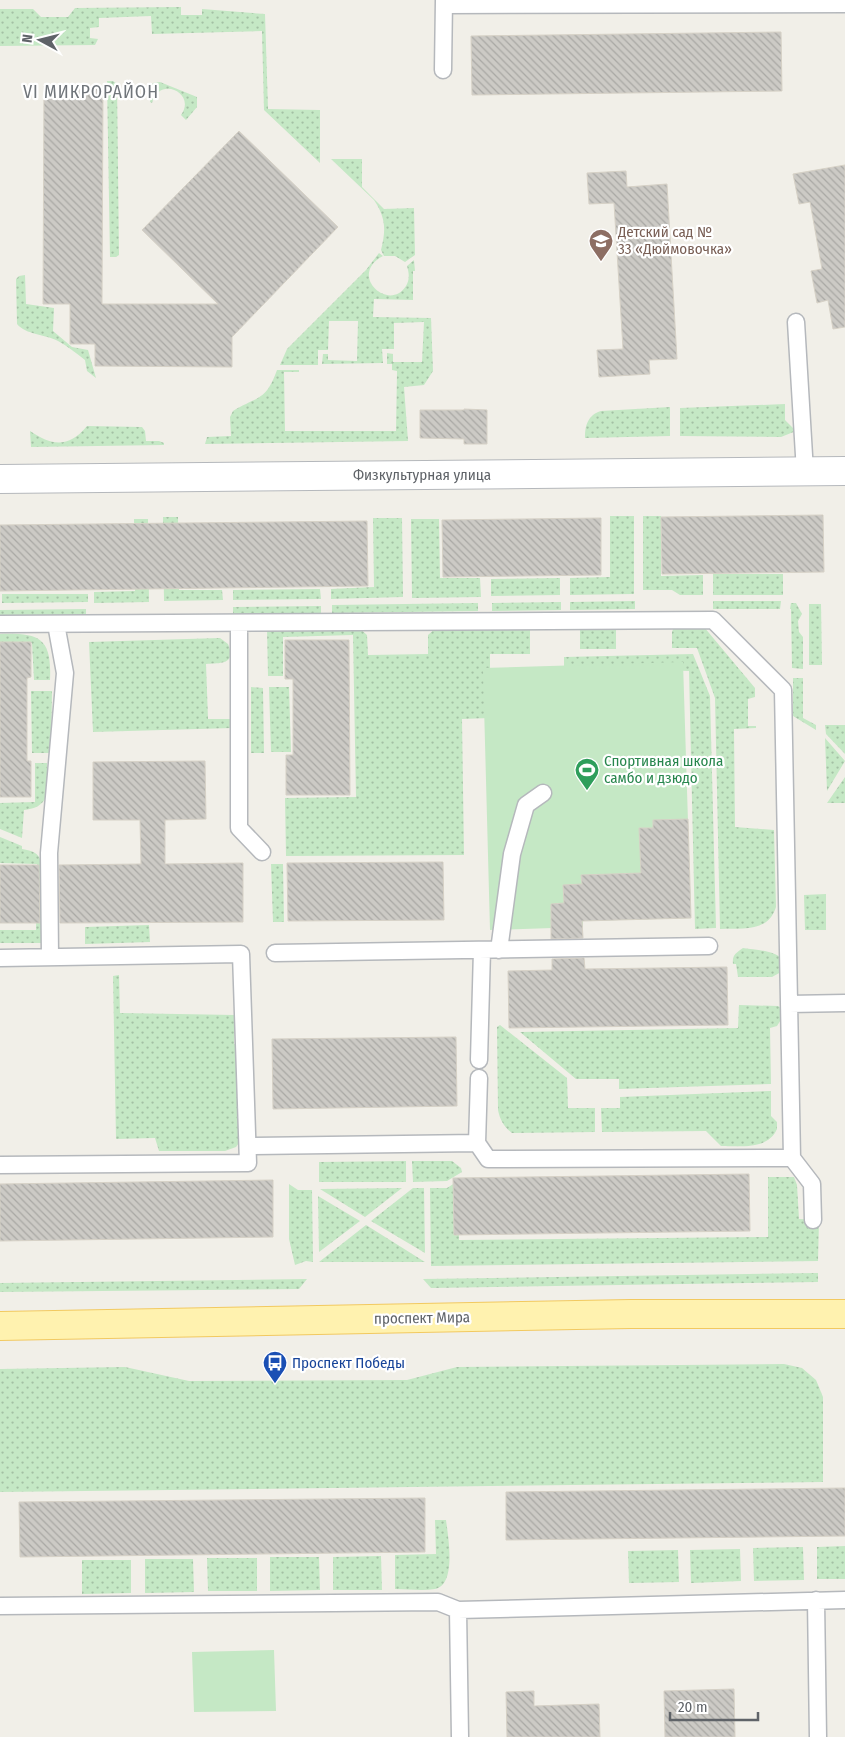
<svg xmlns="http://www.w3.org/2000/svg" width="845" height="1737" font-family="'Fira Sans Condensed',sans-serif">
<defs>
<pattern id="grass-dots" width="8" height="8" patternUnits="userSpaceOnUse" patternTransform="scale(1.25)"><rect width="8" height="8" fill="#c5e8c5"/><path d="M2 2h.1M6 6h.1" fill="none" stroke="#a3c0a4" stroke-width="1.8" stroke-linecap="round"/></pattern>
<pattern id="building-back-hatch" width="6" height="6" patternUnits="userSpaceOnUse" patternTransform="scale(1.25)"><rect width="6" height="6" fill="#cccac5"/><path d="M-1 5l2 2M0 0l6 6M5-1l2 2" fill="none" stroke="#a9a8a4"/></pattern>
</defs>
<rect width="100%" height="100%" fill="#f1efe8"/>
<!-- grass -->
<path fill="url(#grass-dots)" d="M181 7V15H202V9L265 14 268 109 320 110V163L264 110 262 31 152 34 151 16 99 18V27L90 28V38L98 39 95 45 0 46V9H33L41 17H68L75 8Z
M107 81H113L117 84 119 255 116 257H110Z
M160 82 197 97V107L186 120 181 115C197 93 159 75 152 103L150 102V87L153 83Z
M331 159H362V187L384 209 414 208 415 255 405 262 395 256H384L381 250C386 230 386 218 374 200Z
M379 253 383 256C347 275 389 313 406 286 410 279 409 273 407 266L414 260 415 271H413V300L374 299 373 317 431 318 433 371 424 385 404 387 408 441 205 444 207 437 231 436 230 417 233 411C258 396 266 401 277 370H299V372H284L285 431H396L397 371 392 370V364H387V353L393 354V362H422L424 322 394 323V349H382L383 363 322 364 323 354H328V360L357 361 358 321H329L328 350H318V365H280L287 349 366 270Z
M25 275 26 304 54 308 53 331 72 347 88 350 96 378 87 371 85 360C76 353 67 346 58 341 45 334 26 335 17 324L16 279 19 276Z
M785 404V420L796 431 781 437 680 436V408Z
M670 407V436L585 438C585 425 588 415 601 411Z
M87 426 142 427 145 431 146 441H159L164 443V445L31 447 30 431C52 446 69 448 87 426Z
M610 516H634V594L570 595V578L610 577Z
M643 516H661V576L703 575V595H680L672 590H643Z
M163 517H178L179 590H222L223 600 164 601Z
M373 518H402L403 597 331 599V589L374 587Z
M134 519H148L149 602 94 603V592L135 591Z
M411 519H439L440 578H480L481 597 412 598Z
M713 574H783V595H713Z
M560 578V595L491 596V579Z
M320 589 321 599 233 600V590Z
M88 594V602L2 603V594Z
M635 601V609L570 610V602Z
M713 601H781L780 609H713Z
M561 602V610L492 611V603Z
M478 603V611L332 613V605Z
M791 603H796L802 614 798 621 799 632 803 637V669L792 668 791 609H790Z
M809 604H821L822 665H809Z
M321 606V613L233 614V607Z
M86 609V616L0 617V610Z
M530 625V654H490V718L462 719 464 855 286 856 285 798 356 797 353 635 283 637V676H268L267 628 357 626 367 635 368 655 428 654V635L438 626Z
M580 627H616V649H580Z
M674 627H704L755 688V697L748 699V726H756V728L734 729 735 827 774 830 776 907C768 933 742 928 720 929L715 698 697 648H672V632Z
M0 634C39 633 52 637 50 680H34L32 643H0Z
M220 638 228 644C237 665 220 663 206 664L208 719H233V728L93 732 89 642Z
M693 654 710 696 716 928 695 929 689 671 564 668V657Z
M793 678H803V718L816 725V730L793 716Z
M251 687 263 688 264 753H251Z
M269 687H289L291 752H271Z
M31 691H52L51 753H32Z
M825 725H845V754L826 734Z
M825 738 845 761 827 791Z
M35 763H47C47 786 54 807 24 810L22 838 0 829V803L35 802Z
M845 777V803H827Z
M0 837 22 846V849C33 851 38 852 42 863L44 942 41 943H0V930H36L37 864 0 863Z
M271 864H283L284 922H273Z
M826 894V930H805L804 895Z
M149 925 150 942 85 944V927Z
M743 948C755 950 774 950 782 959L781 972 772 977H738L736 964H733C732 955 736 953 743 948Z
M119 975 120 1013 235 1015 234 1044 243 1043 241 1140 236 1147 225 1151H159L155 1138 116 1139 113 976Z
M739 1005 778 1006 781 1008 782 1018 777 1026 770 1028 771 1084 619 1089V1079H576L520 1032 738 1028Z
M500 1025 567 1078 568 1108H595V1132L512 1133C504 1127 500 1120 498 1110L497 1027Z
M771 1091V1116L777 1122V1129C768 1150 740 1146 721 1146L706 1131 602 1132 601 1108H620V1097Z
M406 1161V1182H319V1162Z
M412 1161H452L461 1168 462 1172 447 1181 413 1182Z
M768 1177H794L797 1185 799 1219 819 1220 818 1261 431 1266 430 1188H447L458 1181 459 1240 768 1237Z
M289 1184 298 1190H312L313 1262 306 1261 295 1265 289 1239Z
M402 1188 365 1217 320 1189Z
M413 1188H424L425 1253 371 1221Z
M318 1196 360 1221 319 1252Z
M366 1225 425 1262H319Z
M818 1273V1282L431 1288 423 1279Z
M307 1279 299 1289 0 1292V1283Z
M784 1364 802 1368 816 1380 823 1397V1482L0 1492V1369L125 1367 189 1381 407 1380 457 1367Z
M435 1520H446C448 1536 457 1585 435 1589 422 1591 407 1589 395 1589V1555L436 1554Z
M845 1546V1579H817V1547Z
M803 1547 804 1580 754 1581 753 1548Z
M740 1549 741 1581 691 1583 690 1550Z
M678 1550 679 1582 629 1583 628 1551Z
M381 1556 382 1590H333V1557Z
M270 1557H319L320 1590 270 1591Z
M207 1558H257V1591H208Z
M145 1559H193L194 1592 145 1593Z
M82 1560H131V1593L82 1594Z"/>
<!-- park -->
<path fill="#c5e8c5" d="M683 662 691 918 583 921V927L490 930 483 668Z
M274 1650 276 1711 194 1712 192 1652Z"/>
<!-- building -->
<path fill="url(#building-back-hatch)" stroke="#d6d1c6" d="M781 32 782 91 472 95 471 36Z
M44 86H103L102 304H218L142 230 239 131 338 227 232 337V367L95 366V344H70V304H43Z
M845 165V327L833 329 828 300 817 303 811 271 822 269 810 202 799 204 793 174Z
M626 171 627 187 667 184 677 359 649 360 650 374 599 377 597 350 623 349 614 203 589 204 587 173Z
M464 409 487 410V444H464V439L420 438V410H464Z
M823 515 824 572 662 574 661 517Z
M601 518V575L443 577 442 520Z
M367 521 368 586 0 591V525Z
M285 640H349L350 795H286V755H293V679H285Z
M0 642H31V677L27 678V761H31V797H0Z
M205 761 206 819 165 820V864L243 863V922L60 923 59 865 141 864 140 820H93V762Z
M688 819 691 918 582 921 583 938 551 939V904L564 903 563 885 582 884 581 875 641 873 639 828H653V820Z
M443 862 444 920 288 921 287 863Z
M0 865H39L40 923H0Z
M584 958 585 969 727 967 728 1025 509 1028 508 971 552 970V959Z
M456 1037 457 1106 273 1109 272 1039Z
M749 1174 750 1231 454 1235 453 1178Z
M273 1180V1237L0 1241V1184Z
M845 1488V1536L506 1540V1492Z
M425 1498V1552L20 1557 19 1502Z
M734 1689 735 1737H665L664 1691Z
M534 1691V1706L599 1704 600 1737H507L506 1692Z"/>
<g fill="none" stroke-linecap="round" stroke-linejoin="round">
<defs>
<path id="service" d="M444 5 845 4
M443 70 444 0
M796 322 805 472
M239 623V828L262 852
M0 624 713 620 783 690 792 1158 812 1184 813 1220
M499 950 512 854 526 805 543 793
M275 953 709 946
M50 957 49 853 65 673 56 624
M0 958 241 954 248 1163 0 1165
M789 1004 845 1003
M479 1060 482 950
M479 1078 477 1143 488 1159 792 1158
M248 1146 477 1143
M816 1600 818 1737
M0 1606 438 1602 458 1610 845 1600
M458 1610 460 1737"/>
<path id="minor" d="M0 479 845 471"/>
<path id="primary" d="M0 1326 631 1314H845"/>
</defs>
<!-- service casing -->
<use href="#service" stroke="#b5b8bc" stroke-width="19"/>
<!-- minor casing -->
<use href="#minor" stroke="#b5b8bc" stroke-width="30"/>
<!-- primary casing -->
<use href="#primary" stroke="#f2c960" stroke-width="30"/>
<!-- service -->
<use href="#service" stroke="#fff" stroke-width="16"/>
<!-- minor -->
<use href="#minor" stroke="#fff" stroke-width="28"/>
<!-- primary -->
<use href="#primary" stroke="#fff2af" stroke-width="28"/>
</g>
<!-- icons -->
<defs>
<symbol id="school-pin" viewBox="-11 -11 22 30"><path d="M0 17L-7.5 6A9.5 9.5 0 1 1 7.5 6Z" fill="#8d6e63" stroke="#fff"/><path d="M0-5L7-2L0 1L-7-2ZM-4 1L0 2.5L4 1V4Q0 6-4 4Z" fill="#fff"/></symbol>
<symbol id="stadium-pin" viewBox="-11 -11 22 30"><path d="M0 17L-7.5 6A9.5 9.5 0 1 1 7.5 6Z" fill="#2e9e5b" stroke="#fff"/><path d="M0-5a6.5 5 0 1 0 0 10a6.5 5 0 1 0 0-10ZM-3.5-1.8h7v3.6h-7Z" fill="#fff"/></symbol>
<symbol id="bus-pin" viewBox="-11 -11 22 30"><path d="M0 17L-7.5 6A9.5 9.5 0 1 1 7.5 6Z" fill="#1a4fb4" stroke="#fff"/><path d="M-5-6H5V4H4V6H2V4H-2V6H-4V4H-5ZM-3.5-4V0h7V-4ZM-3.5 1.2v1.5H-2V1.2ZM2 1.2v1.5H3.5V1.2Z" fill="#fff"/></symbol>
</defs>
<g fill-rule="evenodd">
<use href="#school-pin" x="587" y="227" width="28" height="38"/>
<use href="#stadium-pin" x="573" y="756" width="28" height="38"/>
<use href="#bus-pin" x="261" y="1349" width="28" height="38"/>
</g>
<g text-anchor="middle" stroke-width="4.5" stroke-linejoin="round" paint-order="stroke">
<!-- education labels -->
<g font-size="15" fill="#785e54" stroke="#fff" text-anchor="start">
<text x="618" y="237">Детский сад №<tspan x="618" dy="17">33 «Дюймовочка»</tspan></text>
</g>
<!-- street labels -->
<g font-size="15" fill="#5f6368" stroke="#fff">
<text x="422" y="480">Физкультурная улица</text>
<text transform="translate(422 1318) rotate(-1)" y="5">проспект Мира</text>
</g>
<!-- leisure labels -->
<g font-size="15" fill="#27864d" stroke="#fff" text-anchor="start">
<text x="604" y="766">Спортивная школа<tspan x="604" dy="17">самбо и дзюдо</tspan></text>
</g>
<!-- transit labels -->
<g font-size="15" fill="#164399" stroke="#fff" text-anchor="start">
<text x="292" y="1368">Проспект Победы</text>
</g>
<!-- quarter labels -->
<g font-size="18" letter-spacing="1" fill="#70757a" stroke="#fff">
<text x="91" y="98">VI МИКРОРАЙОН</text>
</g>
</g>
<!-- north arrow -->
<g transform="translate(40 40) rotate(277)" stroke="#ffffff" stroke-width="4" paint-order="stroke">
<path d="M0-4L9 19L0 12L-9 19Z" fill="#5f6368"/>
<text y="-8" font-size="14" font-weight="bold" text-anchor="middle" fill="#5f6368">N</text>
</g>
<!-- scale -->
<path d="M670 1712v8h88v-8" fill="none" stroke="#5f6368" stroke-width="2.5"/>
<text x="678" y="1712" font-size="15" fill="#5f6368" stroke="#ffffff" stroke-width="4" paint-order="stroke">20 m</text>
</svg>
